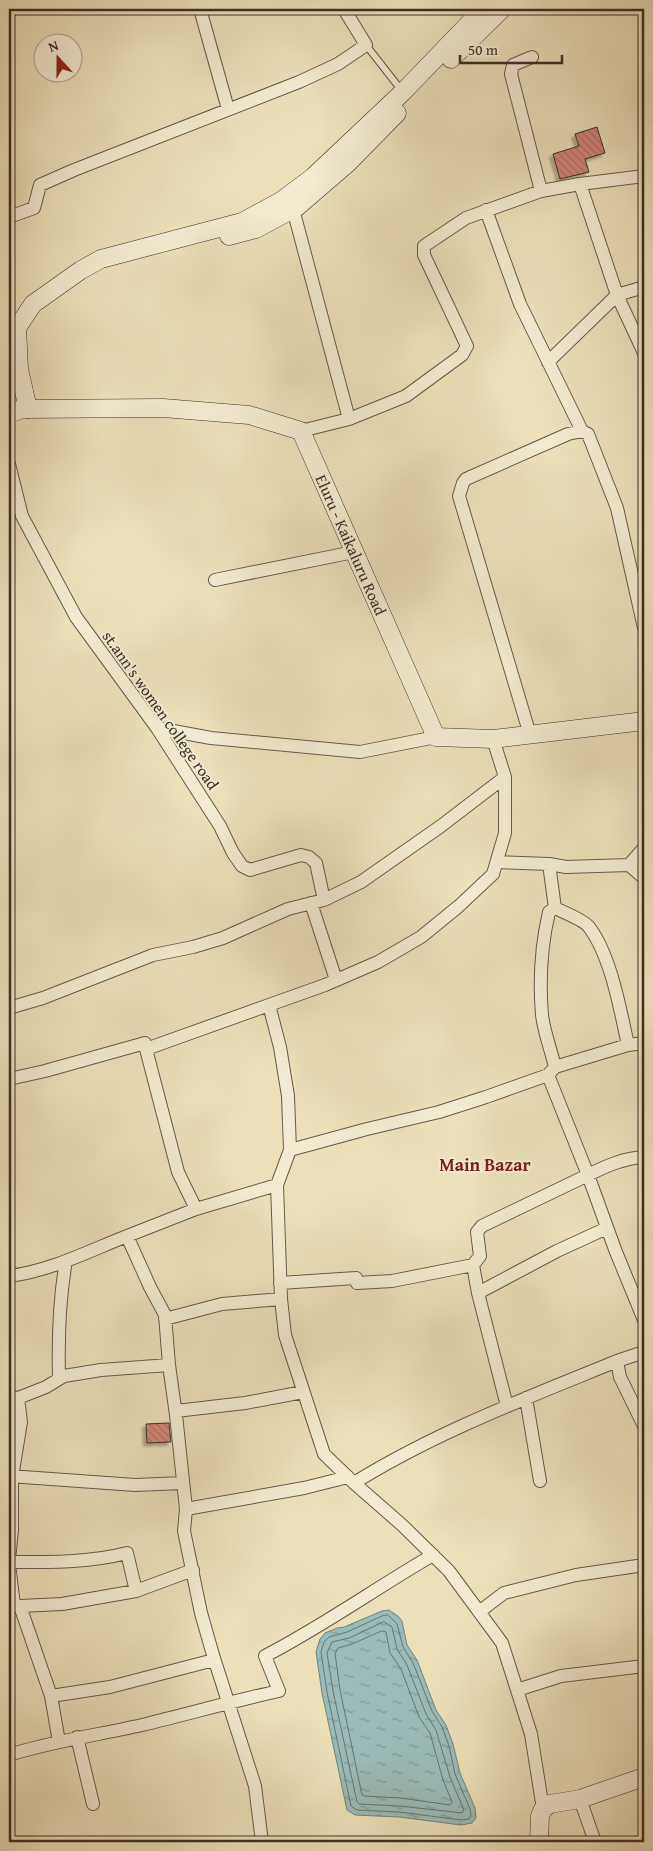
<svg xmlns="http://www.w3.org/2000/svg" width="653" height="1851" font-family="'Gentium Book Plus',serif">
<defs>
<pattern id="water-ripples" width="26" height="14" patternUnits="userSpaceOnUse" patternTransform="scale(1.25)"><rect width="26" height="14" fill="#9bbbb8"/><path d="M2 4q2-2 4 0t4 0M15 11q2-2 4 0t4 0" fill="none" stroke="#7f9896"/></pattern>
<pattern id="building-back-hatch" width="6" height="6" patternUnits="userSpaceOnUse" patternTransform="scale(1.25)"><rect width="6" height="6" fill="#d28578"/><path d="M-1 5l2 2M0 0l6 6M5-1l2 2" fill="none" stroke="#ab6d62"/></pattern>
<filter id="shadow"><feDropShadow dx="-3.5" dy="3.5" stdDeviation="1" flood-color="#0004"/></filter>
</defs>
<rect width="100%" height="100%" fill="#ebe0b8"/>
<filter id="stains"><feTurbulence type="fractalNoise" baseFrequency=".004" numOctaves="4"/><feColorMatrix values="0 0 0 0 .2 0 0 0 0 .09 0 0 0 0 .02 0 0 0 .5 -.17"/></filter>
<radialGradient id="worn" r=".72"><stop offset=".6" stop-color="#630" stop-opacity="0"/><stop offset="1" stop-color="#630" stop-opacity=".3"/></radialGradient>
<!-- water -->
<path fill="url(#water-ripples)" stroke="#74837e" d="M389 1610 398 1616 402 1621 407 1645 417 1660 436 1710 446 1725 453 1744 460 1773 475 1808 476 1818 472 1823 461 1825 399 1817 355 1815 347 1810 322 1693 316 1652 320 1639 325 1633 337 1628 344 1627 382 1611Z"/>
<g fill="none" stroke-linecap="round" stroke-linejoin="round">
<!-- shore -->
<path stroke="#6a7470" stroke-width="1" d="M388 1615 397 1624 403 1647 413 1663 432 1711 442 1727 449 1746 455 1774 470 1809 471 1816 469 1819 461 1820 399 1812 357 1810 351 1806 327 1692 321 1652 324 1642 329 1637 347 1632 382 1616Z
M384 1622 392 1627 397 1649 407 1665 426 1714 436 1730 450 1777 464 1810 462 1813 400 1806 359 1804 357 1802 333 1691 327 1653 332 1642 349 1638Z
M382 1631 386 1632 390 1653 401 1669 419 1717 430 1733 443 1780 452 1802 450 1805 401 1798 364 1796 362 1795 340 1690 335 1653 338 1648 352 1644Z"/>
</g>
<!-- building -->
<path fill="url(#building-back-hatch)" stroke="#3a2e27" filter="url(#shadow)" d="M597 127 605 153 585 159 589 172 560 179 553 154 579 146 575 134Z
M169 1423 171 1442 147 1443 146 1424Z"/>
<g fill="none" stroke-linecap="round" stroke-linejoin="round">
<defs>
<path id="lane" d="M366 45 402 91"/>
<path id="street" d="M200 9 228 109
M532 57 513 65 511 74 541 191
M580 184 617 295 644 353
M293 209 349 419 406 396 462 355 467 346 424 255V246L466 218 541 191 580 184 644 176
M486 210 520 304 582 431
M9 217 34 208 40 185 74 170 299 82 338 64 366 45 344 9
M548 362 617 295 644 287
M301 431 349 419
M9 464 22 516 76 617 157 728 220 826 233 853 242 866 250 870 301 855 309 857 316 863 324 900
M215 580 354 552
M157 728 211 738 360 752 436 737
M530 735 459 496 463 483 466 479 568 434 582 431 588 434 617 508 644 628
M493 739 505 777V833L493 874 459 906 421 937 378 962 325 985 269 1005 280 1047 288 1096 290 1150 367 1129 439 1112 486 1097 548 1075
M497 862 549 864 566 867 629 865 644 878
M549 864 555 908
M629 865 644 848
M311 903 336 980
M269 1005 146 1049 178 1172 196 1209 277 1185
M9 1008 43 998 153 955 193 947 223 938 288 909 324 900 361 882 441 826 505 777
M555 1067C551 1050 544 1032 542 1015 539 979 541 946 549 912L555 908C563 912 584 920 589 927 611 956 620 1009 628 1045
M9 1079 45 1071 145 1043 146 1049
M290 1150 277 1185 281 1299 285 1335 324 1454 354 1483 402 1525 449 1571 502 1643 531 1734 543 1809
M644 1157C624 1158 606 1166 588 1175L616 1252 644 1320
M196 1209 127 1236 150 1287 165 1315 169 1365 176 1415 186 1509 184 1531 201 1613 213 1655 255 1786 262 1842
M473 1265 478 1293 557 1251 607 1228
M9 1276C50 1271 89 1251 127 1236
M280 1283 356 1278 357 1283 392 1281 473 1265 480 1256 477 1232 482 1226 588 1175 548 1075 555 1067 628 1045 644 1043
M478 1293 507 1406
M165 1319 222 1304 281 1299
M644 1352 617 1361 620 1377 644 1426
M59 1378C58 1339 59 1300 66 1261
M9 1397 18 1398 46 1387 64 1376 101 1370 169 1365
M526 1398 540 1481
M176 1411 245 1403 303 1392
M9 1476 135 1485 183 1483
M354 1483C436 1432 527 1398 617 1361
M186 1509 304 1488 348 1477
M9 1560 12 1530V1477L21 1422 18 1398
M9 1562C49 1562 88 1563 127 1553L136 1591 193 1570
M9 1564 14 1605
M9 1605 20 1606 51 1696 59 1742
M20 1606 62 1604 136 1591
M479 1612 504 1593 576 1575 644 1565
M517 1690 561 1676 644 1666
M51 1696 110 1687 214 1660
M77 1737 93 1804
M9 1755C53 1741 98 1735 142 1725 188 1714 233 1701 279 1691L265 1656C323 1626 376 1588 433 1555
M580 1799 595 1842"/>
<g id="secondary">
<path d="M451 59 502 9"/>
<path d="M229 236 256 229 297 207 348 163 397 113"/>
<path d="M28 409 19 369 17 328 33 304 81 270 101 259 242 222 281 201 313 177 403 92 483 9"/>
<path id="s1" d="M9 414 22 409 163 408 249 415 301 431 436 737 493 739 644 721"/>
<path d="M539 1842 540 1816 543 1809 550 1804 580 1799 644 1777"/>
</g>
</defs>
<!-- lane casing -->
<use href="#lane" stroke="#665a4b" stroke-width="8"/>
<!-- street casing -->
<use href="#street" stroke="#665a4b" stroke-width="14"/>
<!-- secondary casing -->
<use href="#secondary" stroke="#3a2e27" stroke-width="19"/>
<!-- lane -->
<use href="#lane" stroke="#f2ebd1" stroke-width="6"/>
<!-- street -->
<use href="#street" stroke="#f2ebd1" stroke-width="12"/>
<!-- secondary -->
<use href="#secondary" stroke="#f2ebd1" stroke-width="18"/>
</g>
<g text-anchor="middle" stroke-width="4" stroke-linejoin="round" paint-order="stroke">
<!-- street labels -->
<g font-size="16" fill="#3a2e27" stroke="#f2ebd1">
<text dy="6" stroke="none"><textPath href="#s1" startOffset="420">Eluru - Kaikaluru Road</textPath></text>
<text transform="translate(161 710) rotate(55)" y="6">st.ann's women college road</text>
</g>
<!-- neighbourhood labels -->
<g font-size="18" font-weight="bold" fill="#7a1f14" stroke="#f2ebd1">
<text x="485" y="1171">Main Bazar</text>
</g>
</g>
<!-- margin -->
<rect width="653" height="1851" fill="none" stroke="#ebe0b8" stroke-width="30"/>
<rect x="10" y="10" width="633" height="1831" fill="none" stroke="#3a2e27" stroke-width="2.5"/>
<rect x="15" y="15" width="623" height="1821" fill="none" stroke="#3a2e27"/>
<!-- north arrow -->
<g transform="translate(58 58) rotate(339)"><circle r="24" fill="#f2ebd1" stroke="#a89f8d"/>
<path d="M0-4L9 19L0 12L-9 19Z" fill="#8f2418"/>
<text y="-8" font-size="14" font-weight="bold" text-anchor="middle" fill="#3a2e27">N</text>
</g>
<!-- scale -->
<path d="M460 55v8h102v-8" fill="none" stroke="#3a2e27" stroke-width="2.5"/>
<text x="468" y="55" font-size="15" fill="#3a2e27" stroke="#f2ebd1" stroke-width="4" paint-order="stroke">50 m</text>
<rect width="100%" height="100%" filter="url(#stains)"/>
<rect width="100%" height="100%" fill="url(#worn)"/>
</svg>
